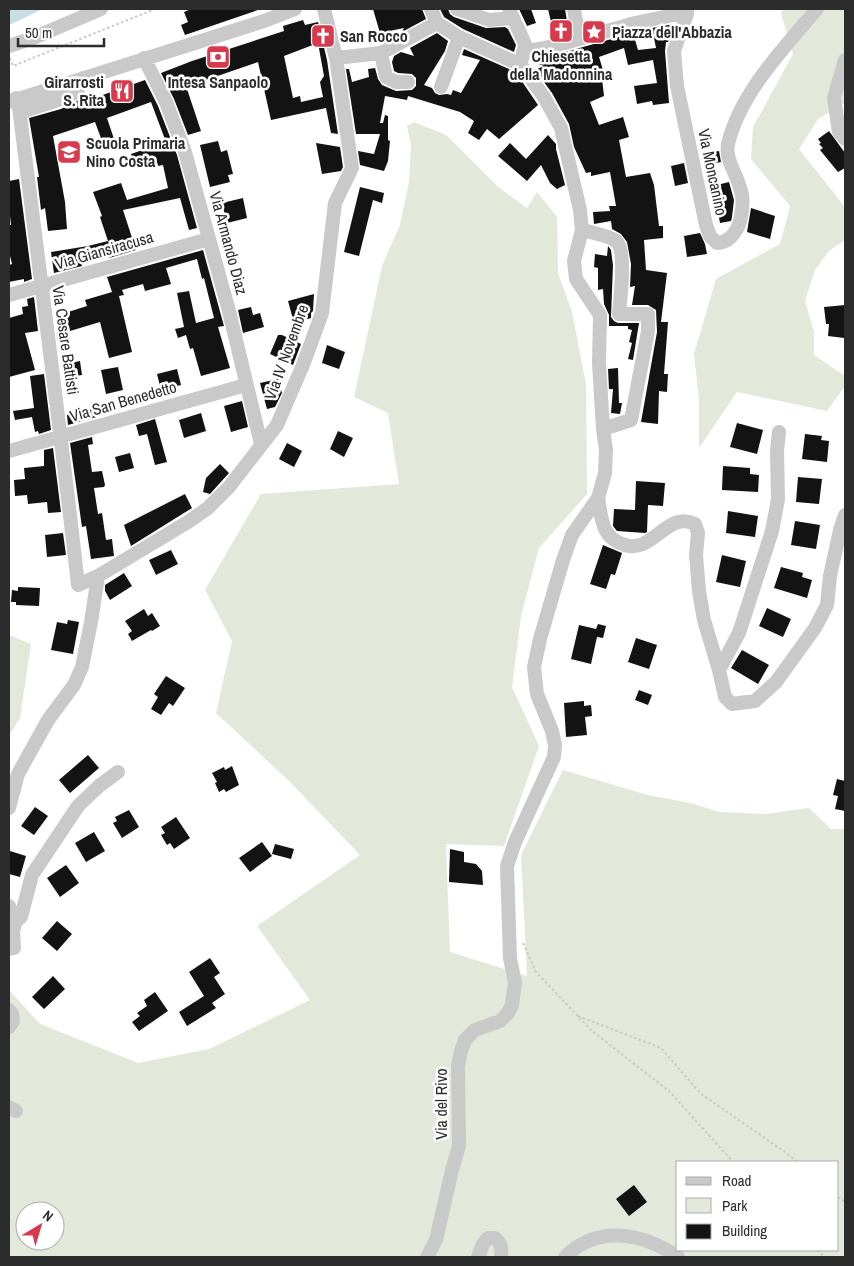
<svg xmlns="http://www.w3.org/2000/svg" width="854" height="1266" font-family="'Archivo Narrow',sans-serif">
<rect width="100%" height="100%" fill="#fff"/>
<!-- green -->
<path fill="#e3e9da" fill-rule="evenodd" d="M783 9H845V103L818 119 799 149 845 207V240L829 251 815 270 805 301 814 332V355L845 376V386L827 411 737 392 699 448V400L694 354 716 279 780 244 790 206 751 159 753 127 793 54 781 13Z
M414 122 446 135 498 187 527 208 537 192 557 217 558 273 572 312 586 384 587 494 539 548 521 616 512 687 539 746 504 846 446 844 450 952 527 976 521 855 563 770 648 795 690 803 720 812 766 814 809 808 831 829H845V1257H9V990L40 1024 138 1063 209 1049 310 1000 257 926 360 855 289 781 216 713 232 641 205 590 261 494 399 484 388 413 354 397 382 266 400 225 409 182 411 145 407 126ZM678 1162H838V1250H678ZM25 1211H55V1241H25Z
M9 635 31 644 20 718 9 736Z"/>
<!-- water -->
<path fill="#c7dde8" d="M9 9H43L9 25Z"/>
<!-- building -->
<path fill="#131313" fill-rule="evenodd" d="M191 9H257L258 10 185 35 181 25 188 22 184 12Z
M373 9H422L426 19 402 32 404 28 380 33Z
M440 9H448L450 14 454 17 486 28 505 27 508 29 516 45 514 52 463 29 444 17Z
M519 9H531L536 23 527 26Z
M548 9H565L567 21 565 22 568 33 557 36 554 25 552 26Z
M303 20 305 25 318 22 327 60 338 134 331 133 326 108 271 120 258 62 200 82 187 89 201 131 188 135 174 99 161 73 192 61 284 31 283 26ZM318 43 324 76 320 82 323 97 301 102 300 96 293 98 284 56Z
M674 24 668 42H666L665 51 669 103 653 105 652 101 637 104 634 86 657 83 653 60 628 65 624 48 599 57 603 70H601L604 96 590 102 599 125 623 117 629 137 619 140 626 177 650 173 654 185 659 226H663V238L644 240 646 270 667 273 661 322H668L664 374H668L667 392 659 391 658 424 641 422 657 332 656 310 648 305H632L635 286 630 287 631 264 627 242 621 234 612 229 611 221 594 224 593 212 610 211 609 206H616L610 172 591 176V172L586 173 574 147 569 124 552 93 535 70 544 66 531 61V59L548 56 551 63 559 61 558 54 633 33 638 50 656 48 652 28Z
M437 33 448 41 445 51 424 85 432 88 435 93 439 95 447 94 451 95 453 90 461 93 480 60 462 55 464 49 511 70 517 77H519L538 105 499 139 487 129 479 140 468 133 474 121 460 112 408 96 407 100 385 96 380 123H383L385 115 388 116V140L390 141 388 161 384 171 360 165 358 151 374 154 380 134H356L346 69H349L352 82 369 77 368 69 375 68 378 79 382 85 396 91 412 90 416 86V78L412 74 398 73 394 71 392 62 394 56 401 52 414 56 410 48Z
M145 80 158 106 177 155 197 228 189 230 180 198 123 210 136 250 109 258 108 254 81 261 82 266 54 273 51 252 88 246 108 241 100 217 102 216 93 192 121 183 127 200 168 188 163 165 158 166 156 158 134 165 131 154 166 142 151 102 107 118 116 145 105 149 95 122 53 136 65 202 67 229 48 231 45 208 41 210 37 177H39L29 118 61 109 79 100 80 103Z
M829 131 845 153V168L838 172 820 150 823 148 819 144 821 143 818 139Z
M548 135 556 144V149L565 185 557 189 550 183 541 165 527 181 498 156 510 143 526 159Z
M218 141 221 152 227 150 233 174 228 175 230 182 210 187 200 145Z
M316 143 340 147 343 167 341 171 322 174Z
M719 151 721 162 710 164 707 153Z
M684 163 688 183 675 186 671 166Z
M19 179 32 279 24 282V279L9 282V265L12 264 9 252V225H11L9 207V181Z
M729 182 734 200 732 217 731 221 720 223 713 186Z
M360 187 384 193 382 203 373 200 359 256 344 252Z
M243 198 247 218 227 223 222 203Z
M751 208 775 216 770 239 747 232Z
M700 233 705 244 707 254 687 257 684 236Z
M608 246 611 250 613 265 611 317 614 321 618 323H639L633 360 628 359 632 343 629 342 632 330 628 329V326H609V315L604 304 603 289 598 290V268L594 267 595 254 607 256Z
M203 250 224 326 218 327 230 368 201 376 193 348 190 349 186 335 178 338 175 329 184 327 177 293 189 291 196 323 214 318 204 278 202 279 197 259 166 268 171 284 145 291 143 284 122 290 124 295 119 296 132 352 109 358 100 322 70 331 65 313 87 306 85 300 112 292 107 277Z
M314 294 313 311 311 313V318L294 323 288 301Z
M34 297 38 331 25 333 35 370 9 377V318L23 314 22 307 28 306 27 299Z
M845 305 844 338 828 336 829 324H826L824 307Z
M251 307 253 315 260 313 264 327 243 333 238 310Z
M278 335H282L301 344 293 365 270 354Z
M327 345 345 352 339 369 322 363Z
M80 361 82 375 68 377 66 364Z
M118 367 123 390 106 394 101 370Z
M618 368 619 403H622L620 414 611 413 613 389H609L608 369Z
M177 369 181 385 161 390 157 374Z
M44 374 51 430 39 434 38 431 35 432 32 417 15 420 13 411 34 408 30 376Z
M278 379 282 393 275 407 267 409 260 383Z
M242 401 248 427 231 432 224 406Z
M87 407 88 410 99 408 100 416 68 425 67 415 79 413 78 409Z
M201 413 206 431 184 438 179 420Z
M155 419 167 462 155 465 147 434 139 436 136 425Z
M737 423 763 430 757 454 730 447Z
M338 431 353 438 344 457 330 449Z
M805 434 822 436 821 440 829 441 827 462 802 459Z
M92 437 93 444 88 445 92 472 102 471 105 485 104 487 94 488 98 514 102 513 106 540 112 539 114 556 91 559 86 526 82 527 70 443Z
M287 443 302 451 294 467 279 459Z
M53 448 61 512 48 513 47 502 28 504 27 495 15 496 14 480 25 479 24 468 44 466V450Z
M130 453 134 468 119 472 115 457Z
M220 464 229 473 210 494 203 492 206 478Z
M723 466 750 468V474L759 475 758 492 722 490Z
M798 477 822 479 819 504 796 502Z
M636 481 665 483 663 506 648 505 647 532 645 533 617 531 613 526 614 509 635 510Z
M185 494 192 508 131 546 124 525Z
M728 511 758 516 755 537 726 533Z
M795 521 820 525 816 549 791 545Z
M63 533 66 555 47 557 45 535Z
M603 545 622 553 615 575 611 574 606 589 590 584Z
M171 550 178 564 156 575 149 560Z
M722 555 746 561 740 587 716 582Z
M781 567 803 573 802 577 812 580 807 598 774 588Z
M124 573 132 586 110 600 105 591V585Z
M18 587 40 588 39 606 16 605V602H11L12 590 18 591Z
M767 608 791 619 783 637 759 626Z
M144 609 148 616 152 613 160 626 152 631 151 630 132 641 128 634 132 631 125 621Z
M68 620 79 622 73 654 51 650 57 622 67 624Z
M598 624 606 626 603 638 597 637 591 664 571 659 579 625 596 629Z
M636 638 657 645 649 669 628 662Z
M742 650 769 665 758 684 731 668Z
M166 676 185 688 173 706 169 703 161 715 151 709 158 697 154 694Z
M639 690 652 695 648 705 635 700Z
M584 701V706L591 705 592 716 585 717 587 735 566 737 564 703Z
M88 755 99 768 70 793 59 780Z
M232 766 239 785 226 792 224 789 219 792 215 783 217 782 212 773 224 767 225 770Z
M837 779 845 781V811L835 809 838 796 833 795Z
M35 807 48 816 34 835 21 826Z
M129 810 139 827 122 838 113 823 117 821 115 817Z
M176 817 190 838 174 849 170 843 167 845 161 835 165 833 161 827Z
M94 832 105 851 86 862 75 843Z
M262 842 272 856 250 872 239 858Z
M275 844 294 849 291 859 272 854Z
M450 849 464 852V862L476 864 482 871 483 885 449 882Z
M10 851 26 856 20 877 9 874Z
M66 865 79 883 60 897 47 878Z
M57 921 72 934 57 951 42 938Z
M210 958 220 973 214 977 225 994 212 1003 216 1008 187 1026 179 1012 204 996 189 972Z
M53 976 65 989 44 1009 32 997Z
M155 992 168 1011 139 1031 132 1022 140 1016 137 1013 147 1006 144 1000Z
M634 1185 647 1202 629 1216 616 1199Z"/>
<g fill="none" stroke-linecap="round" stroke-linejoin="round">
<!-- path -->
<path stroke="#c9c9c9" stroke-width="2" stroke-dasharray="2.5 2.5" stroke-linecap="butt" d="M10 58 13 66 155 9
M523 943 536 972 592 1031 669 1091 733 1162
M578 1016 661 1048 701 1094 785 1152 797 1162
M838 1197 845 1202
M817 1250 825 1257"/>
<!-- minor -->
<path stroke="#c9c9c9" stroke-width="14" d="M457 9 489 20 513 18
M509 9 525 44 522 59
M574 9 576 21 583 38
M687 9V14L674 51 677 86 706 225 710 236 717 243C726 242 730 239 735 232 740 225 741 219 742 210 743 203 743 195 740 188 737 174 725 160 728 144 740 93 784 48 817 9
M9 46 33 38 101 9
M523 52 558 45 635 23 678 14
M381 53 386 77 396 82H408
M144 58 166 102 185 152 229 311 261 444
M336 58 381 53 437 23
M845 60 834 98 839 132 845 139
M441 87 459 37
M16 98 27 110 55 101 77 92 83 78
M18 99C38 261 60 423 78 585L98 576 188 522 208 508 229 487 277 425 303 365 322 313 335 203 352 168 336 58 324 9
M9 102 264 21 295 9
M582 230C590 232 610 236 616 241 627 250 620 300 619 314H648V331L631 420 603 429
M9 295 209 239
M9 451 246 385
M598 498C602 519 601 538 625 545 653 554 667 510 695 524L698 533 696 555 699 591 704 620 719 670 739 633 772 531 778 499 777 451 779 432
M719 670 725 697 732 704 755 701 776 682 815 628 827 605 830 576 840 530 845 515
M9 808 18 774 48 720 74 685 82 667 91 622 98 576
M9 906 12 916 16 921 21 917 32 875 78 806 99 786 118 772
M9 949 14 948 13 931 16 921
M9 1010 12 1014 13 1021 9 1027
M9 1107 16 1111
M427 1257 436 1240 452 1170 459 1146 458 1066 461 1051 465 1040 475 1030 500 1021 508 1013 512 1005 515 983 510 958 507 866 515 842 554 757 555 745 552 731 537 694 534 667 540 639 563 560 572 535 598 498 605 473 606 450 603 429 599 363 600 315 576 279 574 261 582 230 580 210 561 128 544 97 521 65 459 37 437 23 431 9
M478 1257 483 1244 488 1238H495C502 1244 502 1249 501 1257
M565 1257C598 1224 643 1233 678 1257"/>
</g>
<!-- icons -->
<defs>
<symbol id="church-square" viewBox="-11 -11 22 22"><rect x="-9" y="-9" width="18" height="18" rx="4" fill="#d83a4d" stroke="#fff"/><path d="M-1.2-6h2.4v3.5h3.3v2.4h-3.3V6h-2.4V-.1h-3.3v-2.4h3.3Z" fill="#fff"/></symbol>
<symbol id="sight-square" viewBox="-11 -11 22 22"><rect x="-9" y="-9" width="18" height="18" rx="4" fill="#d83a4d" stroke="#fff"/><path d="M0-6L1.8-2.2L6-1.7L2.9 1.2L3.7 5.4L0 3.3L-3.7 5.4L-2.9 1.2L-6-1.7L-1.8-2.2Z" fill="#fff"/></symbol>
<symbol id="bank-square" viewBox="-11 -11 22 22"><rect x="-9" y="-9" width="18" height="18" rx="4" fill="#d83a4d" stroke="#fff"/><path d="M-6-4H6V4H-6ZM0-2.3a2.3 2.3 0 1 0 0 4.6a2.3 2.3 0 1 0 0-4.6Z" fill="#fff"/></symbol>
<symbol id="restaurant-square" viewBox="-11 -11 22 22"><rect x="-9" y="-9" width="18" height="18" rx="4" fill="#d83a4d" stroke="#fff"/><path d="M-5-6h1v4h1v-4h1v4h1v-4h1v5L-1.5 .5V6h-2V.5L-5-1ZM5-6V6H3V1.5H1.5Q1.5-4 5-6Z" fill="#fff"/></symbol>
<symbol id="school-square" viewBox="-11 -11 22 22"><rect x="-9" y="-9" width="18" height="18" rx="4" fill="#d83a4d" stroke="#fff"/><path d="M0-5L7-2L0 1L-7-2ZM-4 1L0 2.5L4 1V4Q0 6-4 4Z" fill="#fff"/></symbol>
</defs>
<g fill-rule="evenodd">
<use href="#church-square" x="547" y="17" width="28" height="28"/>
<use href="#sight-square" x="580" y="18" width="28" height="28"/>
<use href="#church-square" x="309" y="22" width="28" height="28"/>
<use href="#bank-square" x="204" y="43" width="28" height="28"/>
<use href="#restaurant-square" x="108" y="77" width="28" height="28"/>
<use href="#school-square" x="55" y="138" width="28" height="28"/>
</g>
<g text-anchor="middle" stroke-width="5" stroke-linejoin="round" paint-order="stroke">
<!-- poi labels -->
<g font-size="16" font-weight="bold" fill="#2c2c2c" stroke="#fff" text-anchor="start">
<text x="612" y="38">Piazza dell'Abbazia</text>
<text x="340" y="42">San Rocco</text>
<text x="561" y="62" text-anchor="middle">Chiesetta<tspan x="561" dy="18">della Madonnina</tspan></text>
<text x="104" y="88" text-anchor="end">Girarrosti<tspan x="104" dy="18">S. Rita</tspan></text>
<text x="218" y="88" text-anchor="middle">Intesa Sanpaolo</text>
<text x="86" y="149">Scuola Primaria<tspan x="86" dy="18">Nino Costa</tspan></text>
</g>
<!-- street labels -->
<g font-size="16" fill="#2c2c2c" stroke="#fff">
<text transform="translate(713 172) rotate(78)" y="6">Via Moncanino</text>
<text transform="translate(229 243) rotate(75)" y="6">Via Armando Diaz</text>
<text transform="translate(104 250) rotate(-16)" y="6">Via Giansiracusa</text>
<text transform="translate(66 340) rotate(82)" y="6">Via Cesare Battisti</text>
<text transform="translate(286 352) rotate(-70)" y="6">Via IV Novembre</text>
<text transform="translate(123 401) rotate(-16)" y="6">Via San Benedetto</text>
<text transform="translate(441 1104) rotate(-90)" y="6">Via del Rivo</text>
</g>
</g>
<!-- border -->
<rect width="854" height="1266" fill="none" stroke="#2c2c2c" stroke-width="20"/>
<!-- legend -->
<rect x="676" y="1161" width="162" height="90" fill="#ffffff" stroke="#ababab"/>
<rect x="686" y="1177" width="25" height="8" fill="#c9c9c9" stroke="#ababab"/>
<text x="722" y="1186" font-size="15" fill="#2c2c2c">Road</text>
<rect x="686" y="1198" width="25" height="15" fill="#e3e9da" stroke="#ababab"/>
<text x="722" y="1211" font-size="15" fill="#2c2c2c">Park</text>
<rect x="686" y="1224" width="25" height="15" fill="#131313" stroke="#ababab"/>
<text x="722" y="1236" font-size="15" fill="#2c2c2c">Building</text>
<!-- north arrow -->
<g transform="translate(40 1226) rotate(38)"><circle r="24" fill="#ffffff" stroke="#ababab"/>
<path d="M0-4L9 19L0 12L-9 19Z" fill="#d83a4d"/>
<text y="-8" font-size="14" font-weight="bold" text-anchor="middle" fill="#2c2c2c">N</text>
</g>
<!-- scale -->
<path d="M18 38v8h86v-8" fill="none" stroke="#2c2c2c" stroke-width="2.5"/>
<text x="25" y="38" font-size="15" fill="#2c2c2c" stroke="#ffffff" stroke-width="4" paint-order="stroke">50 m</text>
</svg>
